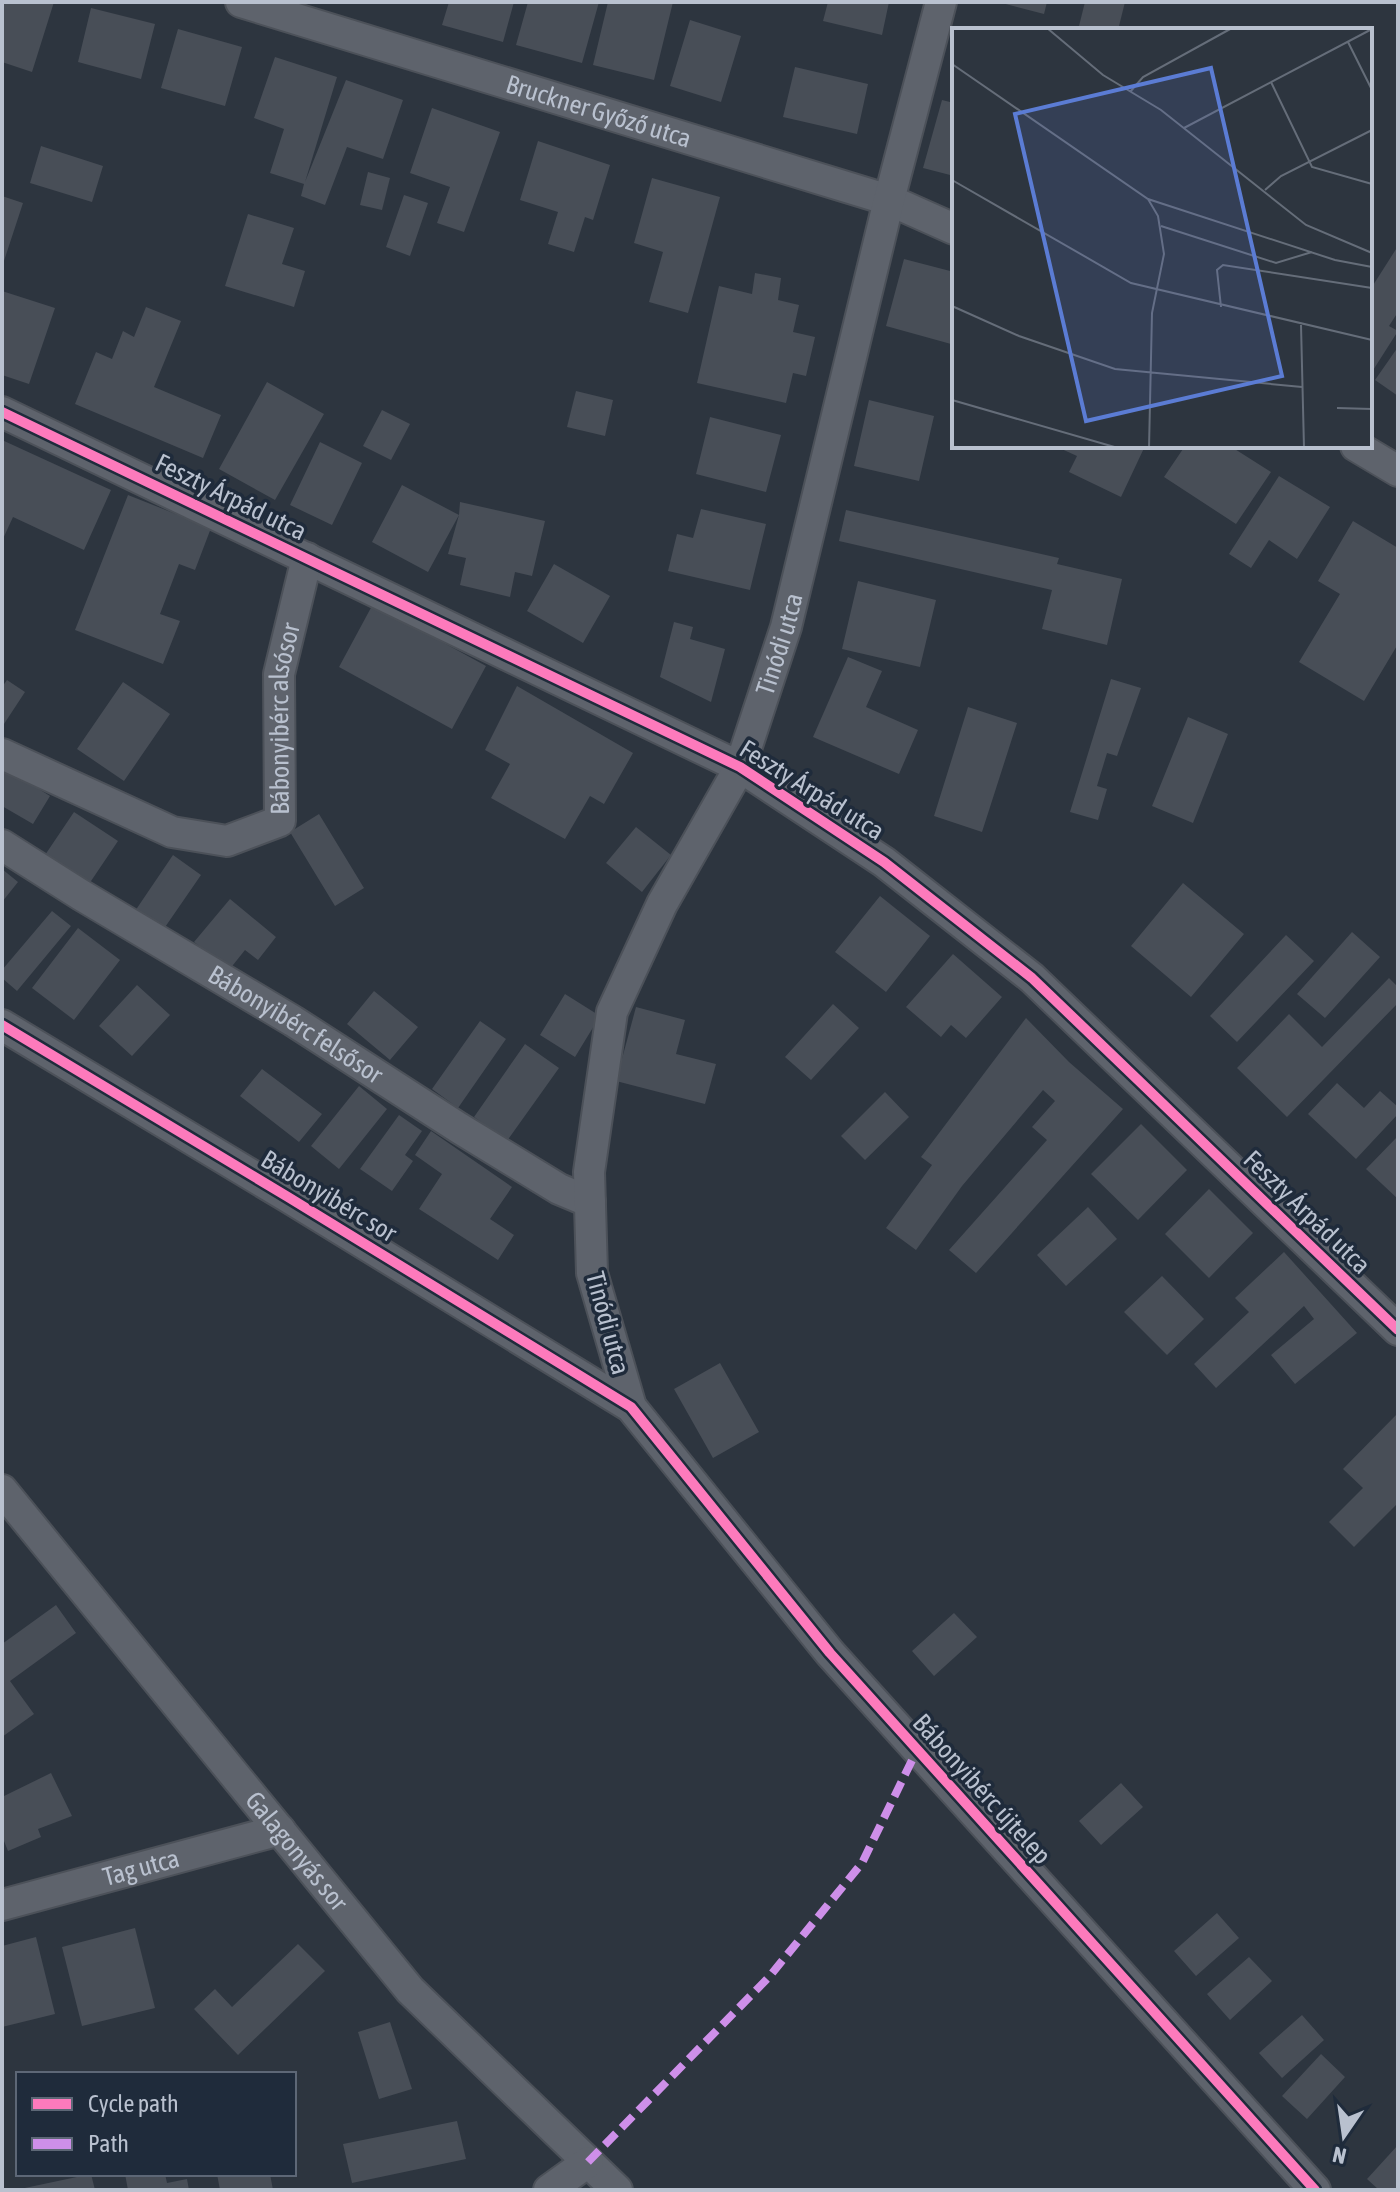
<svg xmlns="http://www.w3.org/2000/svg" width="1400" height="2192" font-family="'Asap Condensed',sans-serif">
<rect width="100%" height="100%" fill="#2d353f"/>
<!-- building -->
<path fill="#484e57" d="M2 2H54L32 72 2 62Z
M449 2H514L503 42 442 25Z
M528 2H599L582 63 516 45Z
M608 2H673L654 80 593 65Z
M828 2H889L882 35 823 21Z
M998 2H1047L1044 14Z
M1085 2H1125L1118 30H1078Z
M91 8 155 24 141 79 78 62Z
M690 20 741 36 721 102 670 86Z
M178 29 242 47 225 106 161 88Z
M275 57 337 77 305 182 346 80 403 100 383 159 347 147 325 205 301 196 304 184 270 173 284 129 254 118Z
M795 67 868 84 857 134 783 117Z
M942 100 954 103V176L923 168Z
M432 108 500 132 464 232 437 223 450 187 410 173Z
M538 141 610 165 593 220 585 217 574 252 548 244 558 212 520 200Z
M41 146 103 166 92 202 30 183Z
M368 172 390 178 382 210 360 205Z
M652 178 720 197 688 313 649 302 663 252 634 243Z
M404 195 428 203 410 256 386 247Z
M2 196 23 203 3 264H2Z
M248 214 294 228 282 264 305 271 294 307 225 286Z
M1398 246V312L1389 326 1398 331 1370 375V290Z
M904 259 954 272V333L951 344 886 326Z
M755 273 781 278 778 300 799 305 793 332 815 337 806 376 793 373 786 403 697 383 719 286 752 294Z
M2 291 55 308 29 384 2 375Z
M146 307 181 321 154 387 221 415 203 458 75 404 96 352 112 359 123 331 134 337Z
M1398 347V396L1375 380Z
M267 382 324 414 275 500 219 469Z
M576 391 613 400 605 436 567 427Z
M869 400 934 416 919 481 854 466Z
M382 410 410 424 391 460 363 446Z
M710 417 781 435 766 492 696 474Z
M2 440 111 490 84 550 13 517 2 541Z
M320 442 362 463 332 525 290 505Z
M1055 446H1145L1121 497 1069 472 1077 456Z
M1185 446H1230L1271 472 1236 524 1164 477Z
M1279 476 1330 507 1297 559 1269 540 1251 568 1229 554Z
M402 485 459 515 460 502 545 521 532 576 515 572 510 597 460 585 466 558 448 554 459 515 428 572 372 542Z
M128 495 211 528 195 570 179 564 160 614 180 621 163 664 75 630Z
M701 509 766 524 750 590 668 571 677 534 693 538Z
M846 510 1059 558 1057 564 1122 579 1107 645 1042 629 1052 590 839 541Z
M1353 521 1398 548V644L1364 701 1299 662 1340 594 1318 581Z
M554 564 610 596 583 643 527 611Z
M858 581 936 600 920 667 842 649Z
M373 604 486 666 452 729 339 667Z
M674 622 693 627 690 639 725 649 711 702 660 677Z
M848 657 882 671 866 707 918 730 899 774 813 737Z
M1111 679 1141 688 1117 756 1107 753 1097 786 1107 789 1098 820 1070 812Z
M7 680 25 692 4 724 2 687Z
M123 682 170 714 124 781 77 749Z
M517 686 633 753 604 804 590 796 565 839 491 798 510 764 485 750Z
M968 707 1017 723 982 832 934 816Z
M1188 717 1228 734 1193 823 1152 806Z
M2 766 50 796 33 824 2 806Z
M74 812 118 841 87 887 43 858Z
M319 814 364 888 335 906 290 832Z
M636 827 671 855 642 892 606 863Z
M173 855 201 875 161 933 133 914Z
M2 869 18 882 2 902Z
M1183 883 1244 934 1191 997 1131 946Z
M880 896 930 936 886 992 835 952Z
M230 899 276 937 258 960 245 950 229 970 194 942Z
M52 911 71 926 17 991 2 978V970Z
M78 928 120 960 74 1020 32 988Z
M1352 932 1380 957 1325 1018 1297 994Z
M1286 935 1314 961 1237 1042 1210 1016Z
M953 954 1002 997 966 1038 951 1025 941 1037 906 1007Z
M1389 978 1398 987V1003L1287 1117 1237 1068 1289 1014 1322 1047Z
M137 985 170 1015 132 1056 99 1026Z
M374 991 418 1027 390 1060 347 1024Z
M565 994 600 1016 575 1057 540 1035Z
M833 1004 859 1028 811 1080 785 1057Z
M636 1007 685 1020 676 1054 716 1064 705 1104 616 1081Z
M1026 1018 1069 1062 1123 1109 976 1273 949 1250 1047 1140 1032 1127 1055 1101 1043 1090 962 1186 916 1250 886 1228 932 1165 921 1157Z
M480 1021 506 1039 458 1108 432 1089Z
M525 1044 559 1068 507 1141 474 1117Z
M262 1069 322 1114 299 1142 240 1096Z
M1337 1083 1364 1108 1380 1091 1398 1107V1114L1356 1159 1308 1114Z
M359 1086 387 1109 339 1169 311 1146Z
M885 1092 909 1117 865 1160 841 1136Z
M399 1115 422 1131 405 1155 413 1161 392 1191 360 1169Z
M1141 1124 1187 1170 1138 1220 1091 1174Z
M431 1131 512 1187 490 1219 514 1235 498 1260 419 1209 442 1174 415 1155Z
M1398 1136V1199L1366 1169Z
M1209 1189 1253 1233 1209 1278 1165 1234Z
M1088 1207 1117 1239 1066 1286 1037 1255Z
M1284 1252 1357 1333 1295 1384 1271 1355 1314 1319 1304 1306 1216 1388 1194 1364 1249 1312 1235 1298Z
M1162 1276 1204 1319 1167 1355 1124 1312Z
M720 1363 759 1432 713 1458 674 1389Z
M1398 1413V1503L1354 1547 1329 1522 1363 1488 1343 1469Z
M56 1605 76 1633 10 1681 34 1714 2 1737V1644Z
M954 1613 977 1637 934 1676 912 1651Z
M51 1773 72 1816 38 1829 41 1837 8 1851 2 1836V1797Z
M1121 1783 1143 1807 1101 1845 1079 1821Z
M1217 1913 1239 1938 1196 1976 1174 1951Z
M135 1928 155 2008 82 2026 62 1947Z
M36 1937 55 2014 2 2027V1946Z
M298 1944 325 1971 238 2055 194 2009 215 1989 232 2007Z
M1249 1957 1272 1981 1230 2020 1207 1994Z
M1302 2015 1324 2040 1282 2078 1259 2053Z
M390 2022 412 2089 379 2099 358 2032Z
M1321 2054 1345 2077 1307 2119 1282 2096Z
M457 2121 466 2159 352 2183 343 2144Z
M1398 2145V2190H1379L1367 2179Z
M91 2174 95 2190H20V2189Z
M125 2174H165L167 2183 187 2179 189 2190H128Z
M217 2174H270L273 2190H220Z"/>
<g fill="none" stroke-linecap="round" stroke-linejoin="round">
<defs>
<g id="street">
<path id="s1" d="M241 2 889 200 954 229"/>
<path d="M2 412 740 767 884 862 1032 978 1398 1330"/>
<path d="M1356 446 1398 471"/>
<path id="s2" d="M2 754 172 832 227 841 280 821 279 674 307 558"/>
<path id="s3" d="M2 845 81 895 293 1021 459 1128 559 1189 590 1202"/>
<path d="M2 1025 288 1197 631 1407 830 1653 1315 2190"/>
<path id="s4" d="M631 1407 592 1273 589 1172 612 1012 662 904 740 767 786 627 889 200 941 2"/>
<path id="s5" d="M2 1490 410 1990 617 2190"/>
<path id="s6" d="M2 1905 280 1830"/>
<path d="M549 2190 588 2162"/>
</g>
</defs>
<!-- street casing -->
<use href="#street" stroke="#4c5159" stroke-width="34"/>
<!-- street -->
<use href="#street" stroke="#5e636c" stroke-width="30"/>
<!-- quiet -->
<path stroke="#ce8fe9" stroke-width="8" stroke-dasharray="16 8" stroke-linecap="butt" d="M588 2162 769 1977 862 1863 917 1750"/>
<defs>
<path id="cycleway" d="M2 412 740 767 884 862 1032 978 1398 1330
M2 1025 288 1197 631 1407 830 1653 1315 2190"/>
</defs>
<!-- cycleway casing -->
<use href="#cycleway" stroke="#1f2b3b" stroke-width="15"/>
<!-- cycleway -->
<use href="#cycleway" stroke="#fd7abc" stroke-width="10"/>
</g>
<g text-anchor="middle" stroke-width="7" stroke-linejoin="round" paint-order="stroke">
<!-- street labels -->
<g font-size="26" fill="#b9c1cf" stroke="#1f2b3b">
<text dy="9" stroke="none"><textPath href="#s1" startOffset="374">Bruckner Győző utca</textPath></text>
<text transform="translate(231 497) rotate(26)" y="9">Feszty Árpád utca</text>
<text dy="9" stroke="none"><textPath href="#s4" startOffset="808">Tinódi utca</textPath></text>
<text dy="9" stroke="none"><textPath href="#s2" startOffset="402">Bábonyibérc alsósor</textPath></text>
<text transform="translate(812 790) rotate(32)" y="9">Feszty Árpád utca</text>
<text dy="9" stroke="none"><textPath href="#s3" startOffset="344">Bábonyibérc felsősor</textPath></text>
<text transform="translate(329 1196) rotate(31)" y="9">Bábonyibérc sor</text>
<text transform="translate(1307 1212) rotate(44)" y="9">Feszty Árpád utca</text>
<text transform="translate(608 1323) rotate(75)" y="9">Tinódi utca</text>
<text transform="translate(982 1789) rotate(48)" y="9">Bábonyibérc újtelep</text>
<text dy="9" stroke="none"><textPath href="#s5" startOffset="466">Galagonyás sor</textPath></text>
<text dy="9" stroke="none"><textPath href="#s6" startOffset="144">Tag utca</textPath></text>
</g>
</g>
<!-- overview -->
<g transform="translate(952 28)">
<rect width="420" height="420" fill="#2d353f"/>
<path fill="none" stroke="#656d79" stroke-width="2" d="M95 0 151 47 209 82 354 197 420 225M396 14 420 62M0 36 196 171 383 232 420 239M319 54 360 139 420 156M178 64 191 49 280 0M232 100 420 1M0 152 179 255 420 312M313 162 329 148 420 102M196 171 206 188 212 226 200 285 197 420M209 198 324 235 360 224M0 278 67 308 163 341 350 359M269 279 265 242 271 237 420 260M349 297 352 420M0 372 166 420M385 380 420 381"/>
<path fill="#5b7cd4" fill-opacity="0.15" stroke="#5b7cd4" stroke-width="4" d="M259 40 330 348 134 393 63 86Z"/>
<rect width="420" height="420" fill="none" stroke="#b9c1cf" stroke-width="4"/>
</g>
<!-- border -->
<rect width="1400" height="2192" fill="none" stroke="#b9c1cf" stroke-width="8"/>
<!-- legend -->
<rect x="16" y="2072" width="280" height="104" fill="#1f2b3b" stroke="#5d6776" stroke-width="2"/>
<rect x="32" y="2098" width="40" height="12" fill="#fd7abc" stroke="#5d6776" stroke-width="2"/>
<text x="88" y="2112" font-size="24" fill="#b9c1cf">Cycle path</text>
<rect x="32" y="2138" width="40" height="12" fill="#ce8fe9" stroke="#5d6776" stroke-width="2"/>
<text x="88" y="2152" font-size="24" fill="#b9c1cf">Path</text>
<!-- north arrow -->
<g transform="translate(1344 2136) rotate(193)" stroke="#1f2b3b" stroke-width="6" paint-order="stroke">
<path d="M0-6L14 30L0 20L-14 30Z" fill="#b9c1cf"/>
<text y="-12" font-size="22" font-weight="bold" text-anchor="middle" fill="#b9c1cf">N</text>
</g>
</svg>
